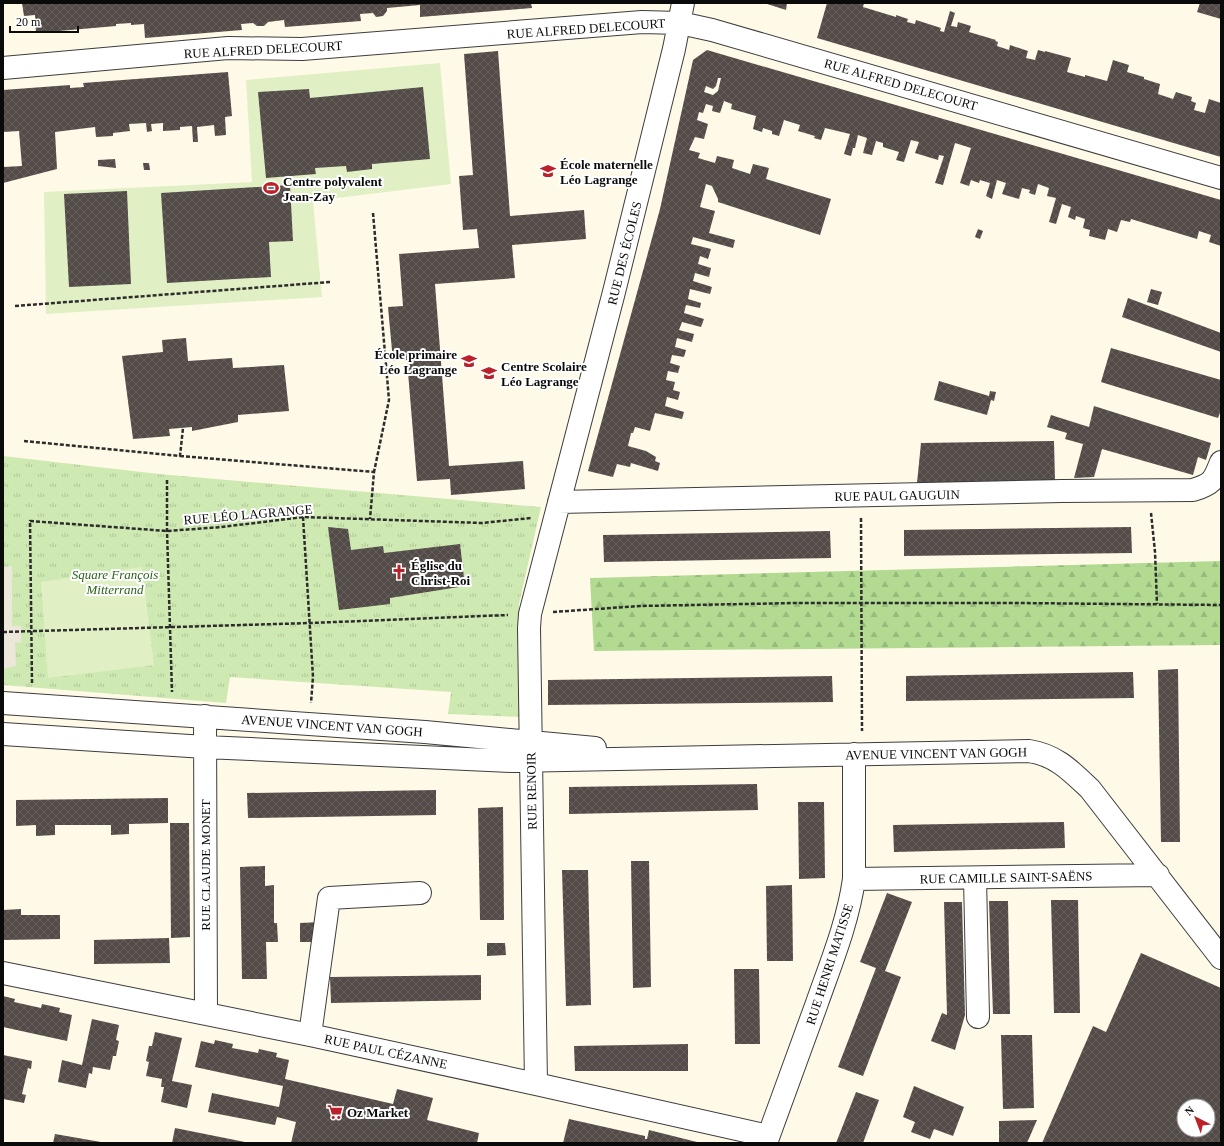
<svg xmlns="http://www.w3.org/2000/svg" width="1224" height="1146" font-family="Georgia,serif">
<defs>
<pattern id="forest-firs" width="22" height="20" patternUnits="userSpaceOnUse"><rect width="22" height="20" fill="#b2da91"/><path d="M5 1l3.5 6h-7zM16 11l3.5 6h-7z" fill="#98ba7c"/></pattern>
<pattern id="park-tufts" width="24" height="20" patternUnits="userSpaceOnUse"><rect width="24" height="20" fill="#cfe9b2"/><path d="M3 7l-1-3M5 7V3M7 7l1-3M15 17l-1-3M17 17v-4M19 17l1-3" fill="none" stroke="#b0c698"/></pattern>
<pattern id="building-cross-hatch" width="8" height="8" patternUnits="userSpaceOnUse"><rect width="8" height="8" fill="#534b47"/><path d="M0 0l8 8M0 8l8-8" fill="none" stroke="#67605d"/></pattern>
</defs>
<rect width="100%" height="100%" fill="#fffae7"/>
<!-- forest -->
<path fill="url(#forest-firs)" d="M1221 561V645L594 651 590 578Z"/>
<!-- park -->
<path fill="url(#park-tufts)" d="M3 456 159 474 541 507 519 604V717L448 714 451 692 230 677 226 703 3 685Z"/>
<!-- pitch -->
<path fill="#e1f0c4" d="M440 63 451 184 313 201 322 297 46 314 44 192 252 182 246 80Z
M142 567 154 665 48 678 41 582Z"/>
<!-- plaza -->
<path fill="#ede7d9" d="M12 566V626H21V643L15 642 16 666 3 669V567Z"/>
<!-- building -->
<path fill="url(#building-cross-hatch)" fill-rule="evenodd" d="M22 3H161L160 4H167V3H531L532 8 420 17V5L387 8V11L383 16 376 17 373 13 360 14 361 21 285 27 284 20 268 22 264 26H257L253 23 241 24 242 30 145 38 144 24 131 25V23L116 24V26L36 33 35 15 24 16Z
M764 3H787L786 10Z
M827 3H864L863 7 896 17V15L908 19 907 22 915 24 916 20 941 28 940 31 944 32 950 11 955 13 951 26 957 27 958 22 971 26 969 32 996 40 995 41 998 42 997 46 1009 50 1010 45 1028 51 1026 58 1035 60 1038 50 1045 52V51L1071 58 1067 72 1085 77V75L1107 81 1113 60 1129 65 1127 72 1144 77V79L1160 84 1158 94 1173 99 1176 92 1192 97 1191 101 1196 103 1194 110 1205 113 1209 99 1221 103V157L817 38Z
M1200 3H1221V19L1197 12Z
M707 50 1221 200V246L1209 242 1211 235 1199 231 1197 239 1131 219 1130 222 1121 220 1117 232 1108 229 1105 240 1089 236 1090 230 1083 228 1085 219 1076 216 1075 220 1068 217 1071 207 1062 204 1056 224 1049 222 1056 198 1047 196 1049 188 1038 184 1035 195 1029 193 1030 190 1022 188 1019 199 1002 194 1006 183 997 180 992 199 986 196 990 183 980 180 979 183 971 180 969 186 960 183 971 148 955 143 943 185 935 183 944 156 939 155 938 160 915 153 919 142 911 140 904 162 896 160 899 152 883 147V143L876 141 872 155 863 153 867 138 858 135 855 148H853L851 156 844 154 850 134 825 128 821 140 814 138 815 136 798 131 800 125 784 120 779 136 772 134V131L763 128 762 132 753 129 756 116 731 109 732 104 724 101 720 113 712 111 713 106 706 104 703 113 699 112 697 120 708 124 704 139 695 137 689 150 700 153 698 158 715 163 717 156 734 160 732 168 750 174 753 164 769 168 766 179 831 199 820 235 718 202V199L712 186 706 184 700 207 715 211 709 233 735 240 733 248 693 237 691 244 711 249 708 259 700 256 698 264 711 268 709 277 695 273 693 281 712 287 710 294 690 289 688 299 701 303 700 308 686 305 684 313 704 319 701 327 682 322 679 330 694 334 692 342 677 338 675 347 686 350 684 357 672 355 670 363 680 366 678 373 668 371 666 380 675 382 673 390 680 392 678 400 667 397 665 406 684 412 682 419 655 413 650 431 635 427 633 433H631L628 446 646 451 656 457 655 461 660 463 658 471 631 463 630 467 617 464 613 477 588 471 660 209 693 60ZM718 78H721L718 91 713 95 704 92 706 86 713 89 716 86Z
M498 51 510 216 584 210 586 239 512 245 515 278 435 284 449 466 523 461 525 489 451 495 450 479 417 481 407 360 393 361 388 307 403 306 399 254 479 248 477 229 463 230 459 176 473 175 464 54Z
M228 72 232 116 225 117 226 135 215 136 214 125 197 127 198 142H193L192 126 180 127V130L163 131V123L151 124 152 131 147 132 146 123 129 124 130 131 113 133V136L96 137 95 127 55 132 57 169 3 183V167L22 166 19 131 3 132V90L70 85V88L84 87 83 83Z
M423 87 430 159 372 164V169L347 172 346 166 315 168 316 174 266 178 258 92 309 89 310 98Z
M115 159 116 168 98 166V160Z
M143 163H149L150 170H144Z
M290 185 293 241 269 242 271 277 167 283 161 193Z
M127 191 131 284 69 287 64 194Z
M978 229 983 231 980 239 975 237Z
M1151 289 1162 292 1158 305 1147 302Z
M1128 298 1221 333V352L1122 317Z
M186 338 188 361 232 358 233 368 284 365 289 411 238 415V422L192 431V427L169 429 170 436 133 439 122 356 163 352 162 340Z
M1111 348 1221 380V410L1218 418 1101 382Z
M939 381 989 396 990 391 996 392 994 401 991 400 987 415 934 400Z
M1094 406 1211 443 1206 460 1198 457 1193 475 1102 449 1094 477 1074 478 1083 444 1065 439 1067 433 1047 427 1051 415 1089 427Z
M1054 441 1055 481 917 483 921 443Z
M328 527 348 529 351 550 383 546 384 553 460 544 465 586 390 598V604L339 610Z
M1131 527 1132 553 904 556V530Z
M830 531 831 558 604 562 603 535Z
M1178 669 1180 842H1161L1158 670Z
M1133 672 1134 698 906 701V676Z
M832 676 833 702 548 705V680Z
M757 784 758 810 569 814V787Z
M436 790V815L248 818 247 793Z
M168 798V823L129 824V834L111 835V825H55V835L36 836V825L16 826V800Z
M798 802H824L825 878 799 879Z
M503 807 504 920H480L478 808Z
M1064 822 1065 848 894 852 893 825Z
M170 823H189L190 937 171 938Z
M631 861H649L651 987 633 988Z
M265 866V886L274 885V923H277L278 942H266L267 979H242L240 867Z
M562 870H588L591 1005 566 1006Z
M792 885 793 961H767L766 886Z
M887 893 912 902 885 971 901 977 863 1076 838 1067 876 968 860 962Z
M1051 900H1078L1080 1013H1054Z
M989 901H1008L1010 1014H993Z
M944 902H962L965 1015 955 1050 931 1041 942 1013 947 1015Z
M21 909V915H60V939L3 940V910Z
M321 922 319 942H300V923Z
M169 938 170 963 94 964V940Z
M487 943H505L506 955 487 956Z
M1141 953 1221 988V1143H1042L1093 1026 1106 1032ZM1184 1106H1208V1130H1184Z
M734 969H759L760 1044H735Z
M481 975V1000L331 1003 330 977Z
M3 996 15 999 14 1002 41 1008 42 1004 60 1008 59 1012 72 1015 67 1041 3 1027Z
M92 1019 119 1025 116 1040 119 1041 116 1056H113L110 1070 93 1067 92 1074 89 1073 86 1088 58 1082 62 1060 82 1065Z
M155 1032 182 1038 172 1081 192 1085 187 1108 161 1102 164 1087H161L162 1079 146 1076 149 1062 146 1061 149 1046H152Z
M1001 1035H1032L1034 1108 1003 1109Z
M215 1040 233 1044 232 1048 258 1053 259 1049 277 1053 276 1057 289 1060 285 1079 393 1104 397 1089 433 1098 427 1120 479 1133 477 1143H291L296 1122 277 1117 275 1125 208 1112 212 1093 279 1107 283 1086 195 1067 201 1041 214 1044Z
M688 1044V1071H575L574 1046Z
M3 1055 32 1061 31 1069 28 1068 22 1094 26 1095 24 1103 3 1099Z
M914 1086 964 1107 953 1136 934 1129 930 1139 911 1132 915 1122 903 1117Z
M856 1092 879 1100 863 1143H836Z
M569 1119 645 1136V1139H647L649 1130 701 1143H563Z
M1037 1120 1027 1143H999V1121Z
M175 1128 245 1142V1143H172Z
M55 1134 101 1142 100 1143H53Z"/>
<g fill="none" stroke-linecap="round" stroke-linejoin="round">
<defs>
<path id="minor" d="M3 68 228 48 302 49 642 22 680 23 712 30 1221 178
M559 502 1062 491 1193 490C1213 484 1214 480 1221 462
M3 703 425 732 595 748
M205 716 206 1014
M3 734 205 747 512 761 1029 751C1056 755 1071 771 1090 789L1221 958
M975 878 978 1017
M854 879 1158 875
M3 973 310 1035 536 1084 768 1136
M310 1035 329 898 420 893
M536 1084 529 628 530 614 614 292 674 49 683 3
M766 1143C783 1097 800 1050 817 1003 831 963 848 922 854 879V754"/>
</defs>
<!-- minor casing -->
<use href="#minor" stroke="#3d3d3d" stroke-width="24"/>
<!-- path -->
<path stroke="#2c2c2c" stroke-width="2.5" stroke-dasharray="4 2" stroke-linecap="butt" d="M373 213 389 400 374 472
M15 306 330 282
M24 441 180 456 183 428
M180 456 374 472 370 519
M167 480V531L172 692
M1151 513 1155 552 1157 604
M303 517 313 677 311 703
M861 518 862 731
M553 612 640 606 796 603H1017L1221 605
M3 632 311 623 508 615
M32 683 30 521 167 531 222 527 303 517 482 523 531 518"/>
<!-- minor -->
<use href="#minor" stroke="#fff" stroke-width="22"/>
</g>
<!-- icons -->
<defs>
<symbol id="school-bare" viewBox="-9 -9 18 18"><path d="M0-5L7-2L0 1L-7-2ZM-4 1L0 2.5L4 1V4Q0 6-4 4Z" fill="#bb212a" stroke="#fff" stroke-width="2.5" paint-order="stroke"/></symbol>
<symbol id="stadium-bare" viewBox="-9 -9 18 18"><path d="M0-5a6.5 5 0 1 0 0 10a6.5 5 0 1 0 0-10ZM-3.5-1.8h7v3.6h-7Z" fill="#bb212a" stroke="#fff" stroke-width="2.5" paint-order="stroke"/></symbol>
<symbol id="church-bare" viewBox="-9 -9 18 18"><path d="M-1.2-6h2.4v3.5h3.3v2.4h-3.3V6h-2.4V-.1h-3.3v-2.4h3.3Z" fill="#bb212a" stroke="#fff" stroke-width="2.5" paint-order="stroke"/></symbol>
<symbol id="supermarket-bare" viewBox="-9 -9 18 18"><path d="M-6-5.5h2.5l.6 2H6L4.5 2H-2.5L-4.4-4H-6ZM-1.5 3.2a1.3 1.3 0 1 0 .1 0ZM3 3.2a1.3 1.3 0 1 0 .1 0Z" fill="#bb212a" stroke="#fff" stroke-width="2.5" paint-order="stroke"/></symbol>
</defs>
<g fill-rule="evenodd">
<use href="#school-bare" x="537" y="160" width="22" height="22"/>
<use href="#stadium-bare" x="260" y="177" width="22" height="22"/>
<use href="#school-bare" x="458" y="350" width="22" height="22"/>
<use href="#school-bare" x="478" y="362" width="22" height="22"/>
<use href="#church-bare" x="388" y="561" width="22" height="22"/>
<use href="#supermarket-bare" x="324" y="1101" width="22" height="22"/>
</g>
<g text-anchor="middle" stroke-width="4" stroke-linejoin="round" paint-order="stroke">
<!-- street labels -->
<g font-size="13" fill="#0a0a0a" stroke="#fff">
<text transform="translate(586 28) rotate(-4)" y="5">RUE ALFRED DELECOURT</text>
<text transform="translate(263 49) rotate(-3)" y="5">RUE ALFRED DELECOURT</text>
<text transform="translate(901 84) rotate(16)" y="5">RUE ALFRED DELECOURT</text>
<text transform="translate(624 253) rotate(-76)" y="5">RUE DES ÉCOLES</text>
<text transform="translate(897 495) rotate(-1)" y="5">RUE PAUL GAUGUIN</text>
<text transform="translate(248 514) rotate(-5)" y="5">RUE LÉO LAGRANGE</text>
<text transform="translate(332 725) rotate(4)" y="5">AVENUE VINCENT VAN GOGH</text>
<text transform="translate(936 753) rotate(-1)" y="5">AVENUE VINCENT VAN GOGH</text>
<text transform="translate(531 791) rotate(-91)" y="5">RUE RENOIR</text>
<text transform="translate(205 865) rotate(-90)" y="5">RUE CLAUDE MONET</text>
<text transform="translate(1006 877) rotate(-1)" y="5">RUE CAMILLE SAINT-SAËNS</text>
<text transform="translate(829 964) rotate(-72)" y="5">RUE HENRI MATISSE</text>
<text transform="translate(386 1051) rotate(12)" y="5">RUE PAUL CÉZANNE</text>
</g>
<!-- poi labels -->
<g font-size="13" font-weight="bold" fill="#0a0a0a" stroke="#fff" text-anchor="start">
<text x="560" y="169">École maternelle<tspan x="560" dy="15">Léo Lagrange</tspan></text>
<text x="283" y="186">Centre polyvalent<tspan x="283" dy="15">Jean-Zay</tspan></text>
<text x="457" y="359" text-anchor="end">École primaire<tspan x="457" dy="15">Léo Lagrange</tspan></text>
<text x="501" y="371">Centre Scolaire<tspan x="501" dy="15">Léo Lagrange</tspan></text>
<text x="411" y="570">Église du<tspan x="411" dy="15">Christ-Roi</tspan></text>
<text x="347" y="1117">Oz Market</text>
</g>
<!-- park labels -->
<g font-size="13" font-style="italic" fill="#2a621b" stroke="#fff">
<text x="115" y="579">Square François<tspan x="115" dy="15">Mitterrand</tspan></text>
</g>
</g>
<!-- border -->
<rect width="1224" height="1146" fill="none" stroke="#0a0a0a" stroke-width="8"/>
<!-- north arrow -->
<g transform="translate(1196 1118) rotate(318)"><circle r="19" fill="#ffffff" stroke="#9d9d9d"/>
<path d="M0-3L7 15L0 10L-7 15Z" fill="#bb212a"/>
<text y="-6" font-size="11" font-weight="bold" text-anchor="middle" fill="#0a0a0a">N</text>
</g>
<!-- scale -->
<path d="M10 26v6h68v-6" fill="none" stroke="#0a0a0a" stroke-width="2"/>
<text x="16" y="26" font-size="12" fill="#0a0a0a" stroke="#ffffff" stroke-width="3" paint-order="stroke">20 m</text>
</svg>
